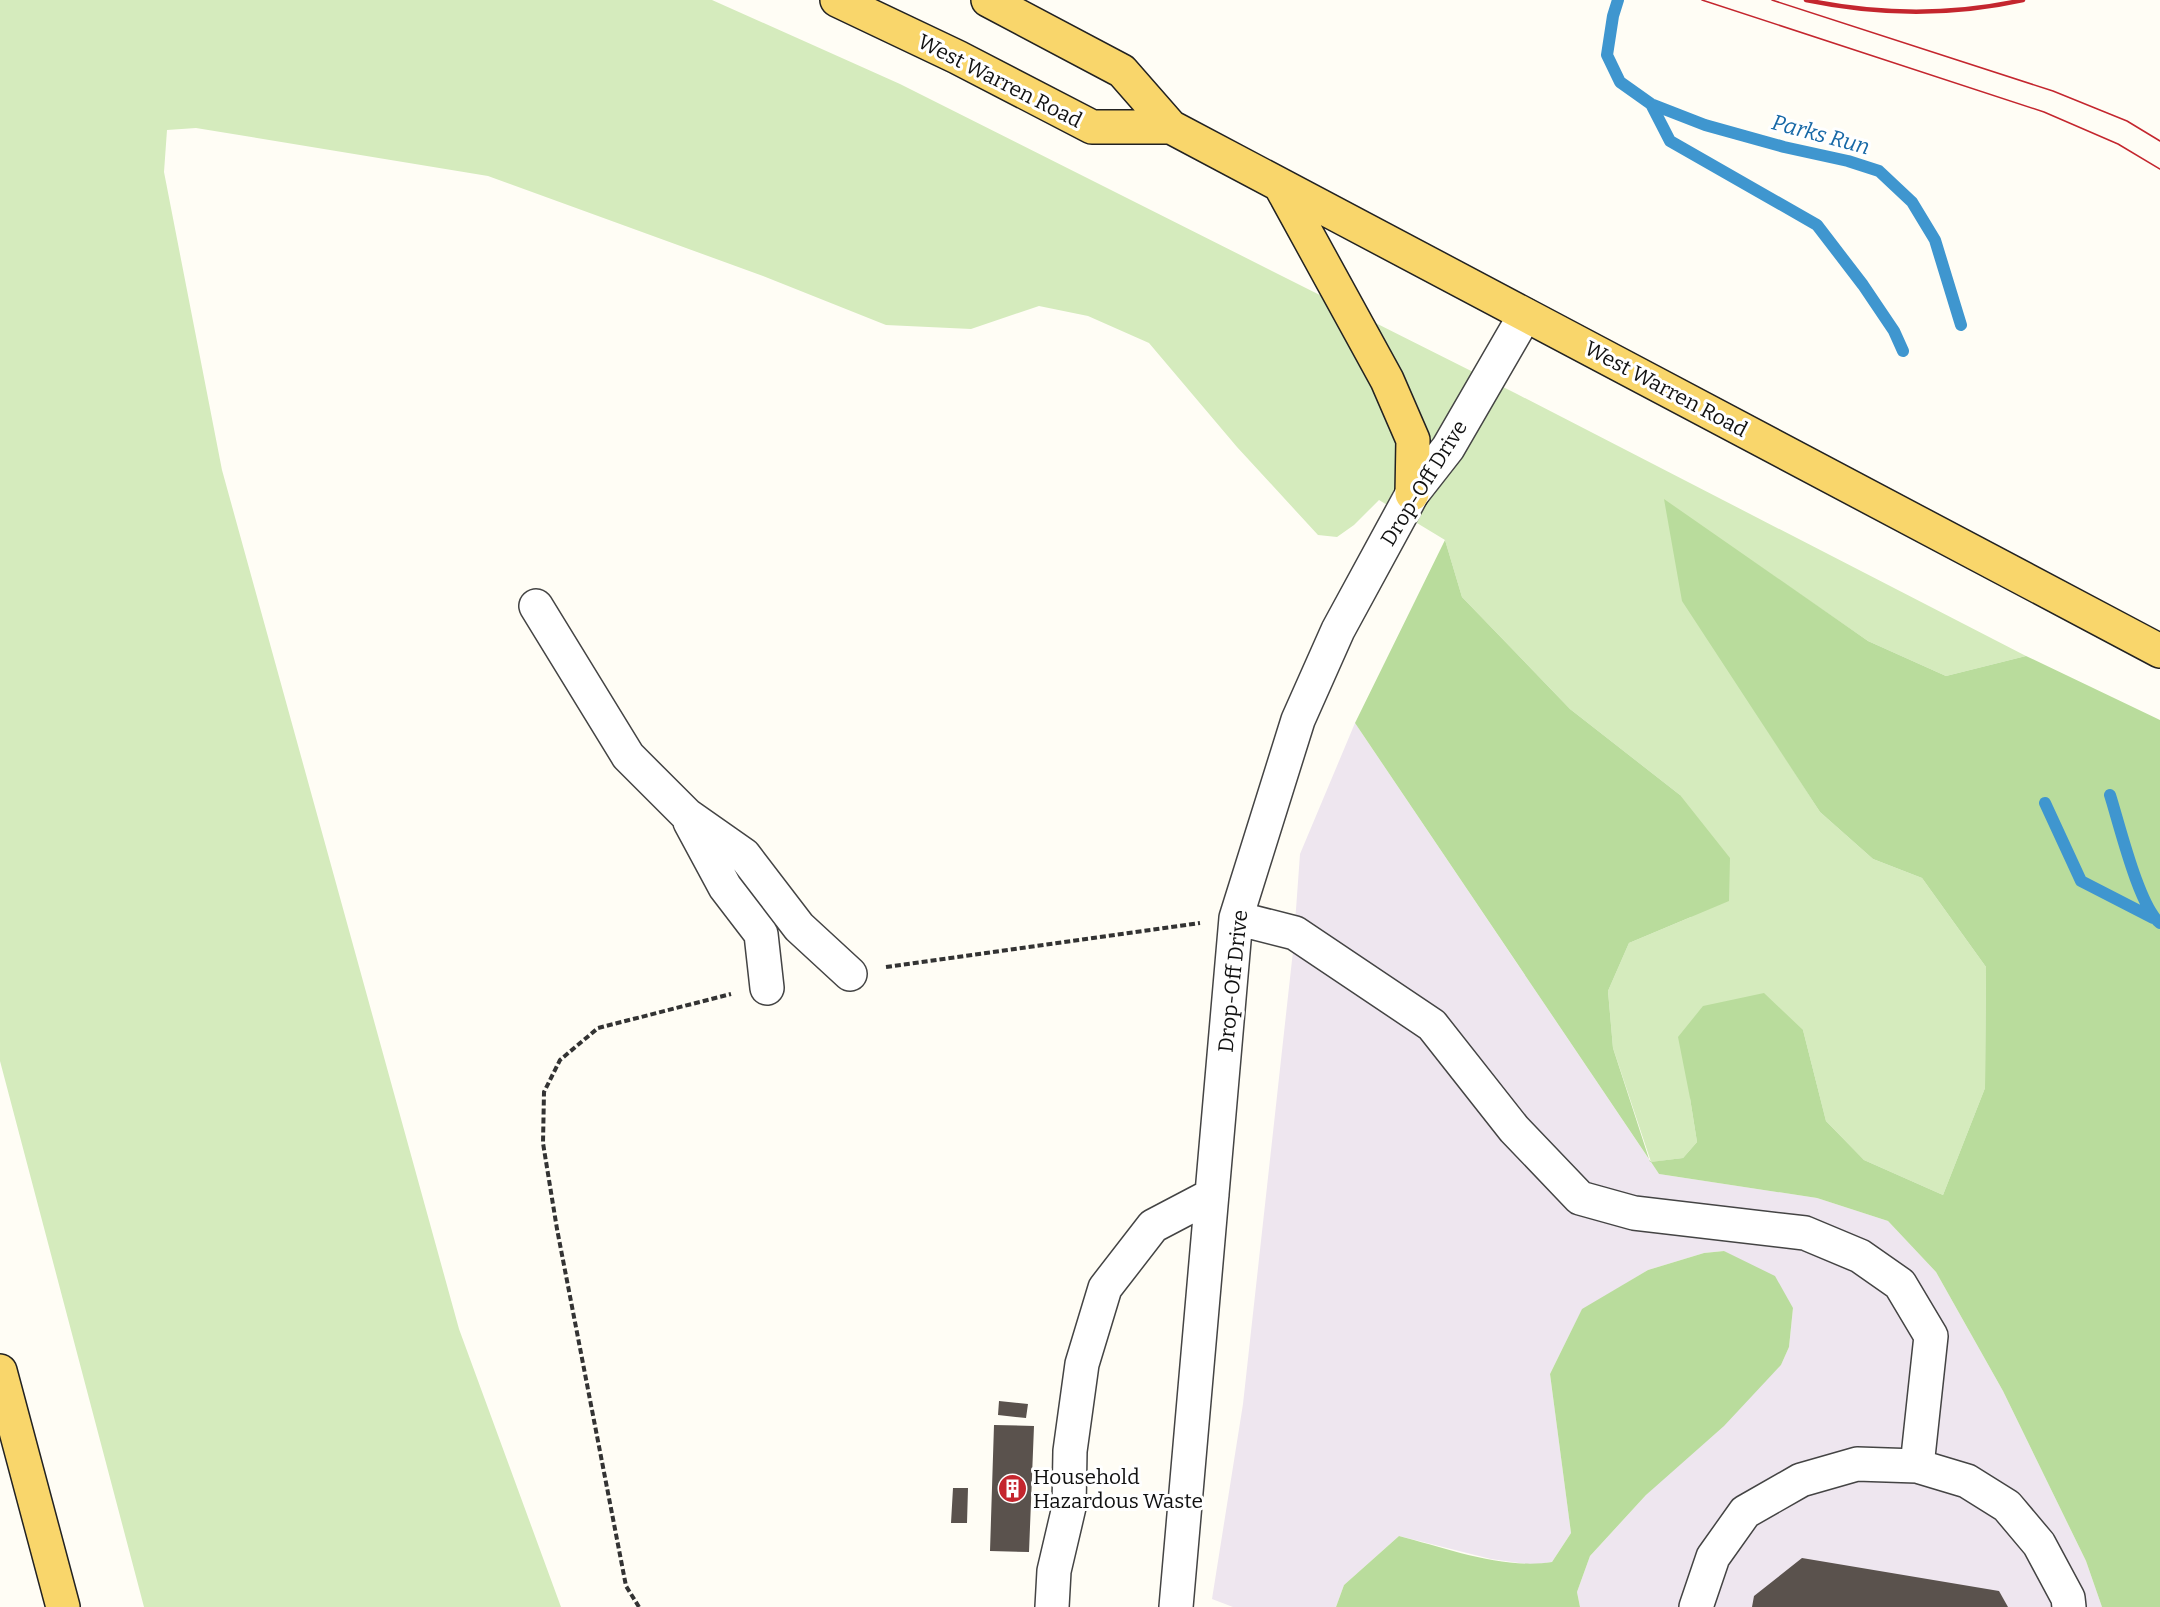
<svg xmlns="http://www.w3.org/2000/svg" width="2160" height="1607" font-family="Bitter,serif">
<rect width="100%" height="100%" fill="#fffdf5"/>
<!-- industrial -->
<path fill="#eee6ef" d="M1355 723 1659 1174 1817 1198 1888 1221 1936 1272 2003 1391 2086 1561 2102 1607H1580L1577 1592 1590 1556 1646 1495 1781 1365 1789 1347 1793 1308 1724 1251 1704 1253 1648 1270 1582 1310 1550 1374 1571 1533 1552 1562 1532 1565 1491 1559 1399 1536 1344 1585 1336 1607H1233L1212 1599 1243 1404 1293 951 1300 854Z"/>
<!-- green -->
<path fill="#d5ebbd" d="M0 0H712L900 84 1517 394 2026 656 1946 676 1868 641 1752 561 1753 708 1820 812 1873 859 1922 878 1986 967 1985 1088 1943 1195 1864 1160 1826 1121 1803 1030 1690 1098 1697 1142 1683 1158 1651 1162 1613 1048 1608 991 1629 943 1691 917 1680 795 1570 709 1462 597 1445 540 1379 500 1354 525 1337 537 1318 535 1237 447 1149 343 1088 316 1039 306 971 329 886 325 763 276 488 176 196 128 167 130 164 172 222 470 459 1329 561 1607H144L0 1061Z"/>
<!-- forest -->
<path fill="#b9dc9c" d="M1664 499 1868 641 1946 676 2026 656 2160 720V1607H2102L2086 1561 2003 1391 1936 1272 1888 1221 1817 1198 1659 1174 1651 1162 1355 723 1445 540 1462 597 1570 709 1680 795 1730 858 1729 901 1629 943 1608 991 1613 1048 1650 1162 1683 1158 1697 1142 1690 1098 1678 1037 1703 1006 1764 993 1803 1030 1826 1121 1864 1160 1943 1195 1985 1088 1986 967 1922 878 1873 859 1820 812 1682 601Z
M1724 1251 1775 1276 1793 1308 1789 1347 1781 1365 1724 1426 1646 1495 1590 1556 1577 1592 1580 1607H1336L1344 1585 1399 1536C1446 1548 1504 1570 1552 1562L1571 1533 1550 1374 1582 1309 1648 1270 1704 1253Z"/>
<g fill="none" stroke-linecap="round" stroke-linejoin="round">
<!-- stream -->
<path stroke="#3f96cf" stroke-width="12" d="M1618 0 1613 16 1607 55 1620 82 1651 104 1705 125 1784 147 1848 161 1879 171 1912 202 1935 240 1961 325
M1651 104 1670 141 1817 225 1863 285 1894 331 1903 351
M2110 795C2119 823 2139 907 2160 923
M2045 803 2081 881 2153 918"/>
</g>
<!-- building -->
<path fill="#5a524d" d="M999 1401 1028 1404 1026 1418 998 1415Z
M994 1425 1034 1426 1029 1552 990 1551Z
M953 1488H968L967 1523H951Z
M1802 1558 1999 1591 2008 1607H1752L1754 1596Z"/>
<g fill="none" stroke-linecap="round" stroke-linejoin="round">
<defs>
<path id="minor" d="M536 606 628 756 687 815 744 855 799 927 850 974
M690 822 725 887 761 934 767 988
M1236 918 1295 933 1432 1025 1514 1129 1580 1198 1634 1213 1805 1233 1860 1256 1900 1284 1931 1336 1917 1466
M1052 1607 1054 1571 1069 1507 1070 1451 1082 1364 1105 1288 1153 1226 1212 1195
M1176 1607 1236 918 1298 720 1338 630 1412 494 1448 448 1525 315
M1696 1607 1713 1557 1745 1512 1801 1480 1857 1464 1917 1466 1967 1481 2007 1506 2039 1544 2068 1598 2069 1607"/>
<path id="major" d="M837 0 957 57 1092 127H1171
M988 0 1122 71 1171 127 2160 651
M1280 185 1387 380 1413 440 1412 494
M0 1371 63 1607"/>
</defs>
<!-- minor casing -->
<use href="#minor" stroke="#444" stroke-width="36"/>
<!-- major casing -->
<use href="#major" stroke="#222" stroke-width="36"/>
<!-- path -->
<path stroke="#333" stroke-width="4" stroke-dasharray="6 3" stroke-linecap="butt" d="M886 967 1200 923
M639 1607 626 1586 557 1229 543 1143 544 1092 560 1060 598 1028 731 994"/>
<!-- minor -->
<use href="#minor" stroke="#fff" stroke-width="33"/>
<!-- major -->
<use href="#major" stroke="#f9d66b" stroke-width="33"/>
<!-- tram -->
<path stroke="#c4262e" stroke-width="1.5" d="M1702 0 2044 112 2118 144 2160 169
M1772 0 2053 91 2127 121 2160 141"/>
<!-- rail -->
<path stroke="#c4262e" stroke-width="4.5" d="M1806 0C1878 15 1951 16 2023 0"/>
</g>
<!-- icons -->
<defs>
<symbol id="building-disc" viewBox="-11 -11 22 22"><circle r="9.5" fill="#c4262e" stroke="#fff"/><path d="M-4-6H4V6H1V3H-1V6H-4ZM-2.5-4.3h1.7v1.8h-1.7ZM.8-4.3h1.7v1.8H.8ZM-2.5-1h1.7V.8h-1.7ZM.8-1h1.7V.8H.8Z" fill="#fff"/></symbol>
</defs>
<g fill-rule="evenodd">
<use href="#building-disc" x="996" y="1472" width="33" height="33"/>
</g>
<g text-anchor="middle" stroke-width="6" stroke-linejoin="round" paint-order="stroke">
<!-- street labels -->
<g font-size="21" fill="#111" stroke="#fff">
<text transform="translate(1000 81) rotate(27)" y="7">West Warren Road</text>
<text transform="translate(1666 389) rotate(28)" y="7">West Warren Road</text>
<text transform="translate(1424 483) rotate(-58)" y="7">Drop-Off Drive</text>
<text transform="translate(1233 981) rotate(-84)" y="7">Drop-Off Drive</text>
</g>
<!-- poi labels -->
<g font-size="21" fill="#111" stroke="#fff" text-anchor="start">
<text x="1033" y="1484">Household<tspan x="1033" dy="24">Hazardous Waste</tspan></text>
</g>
<!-- water labels -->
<g font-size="22" font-style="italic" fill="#1768a6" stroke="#fff">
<text transform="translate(1821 134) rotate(15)" y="8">Parks Run</text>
</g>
</g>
</svg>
